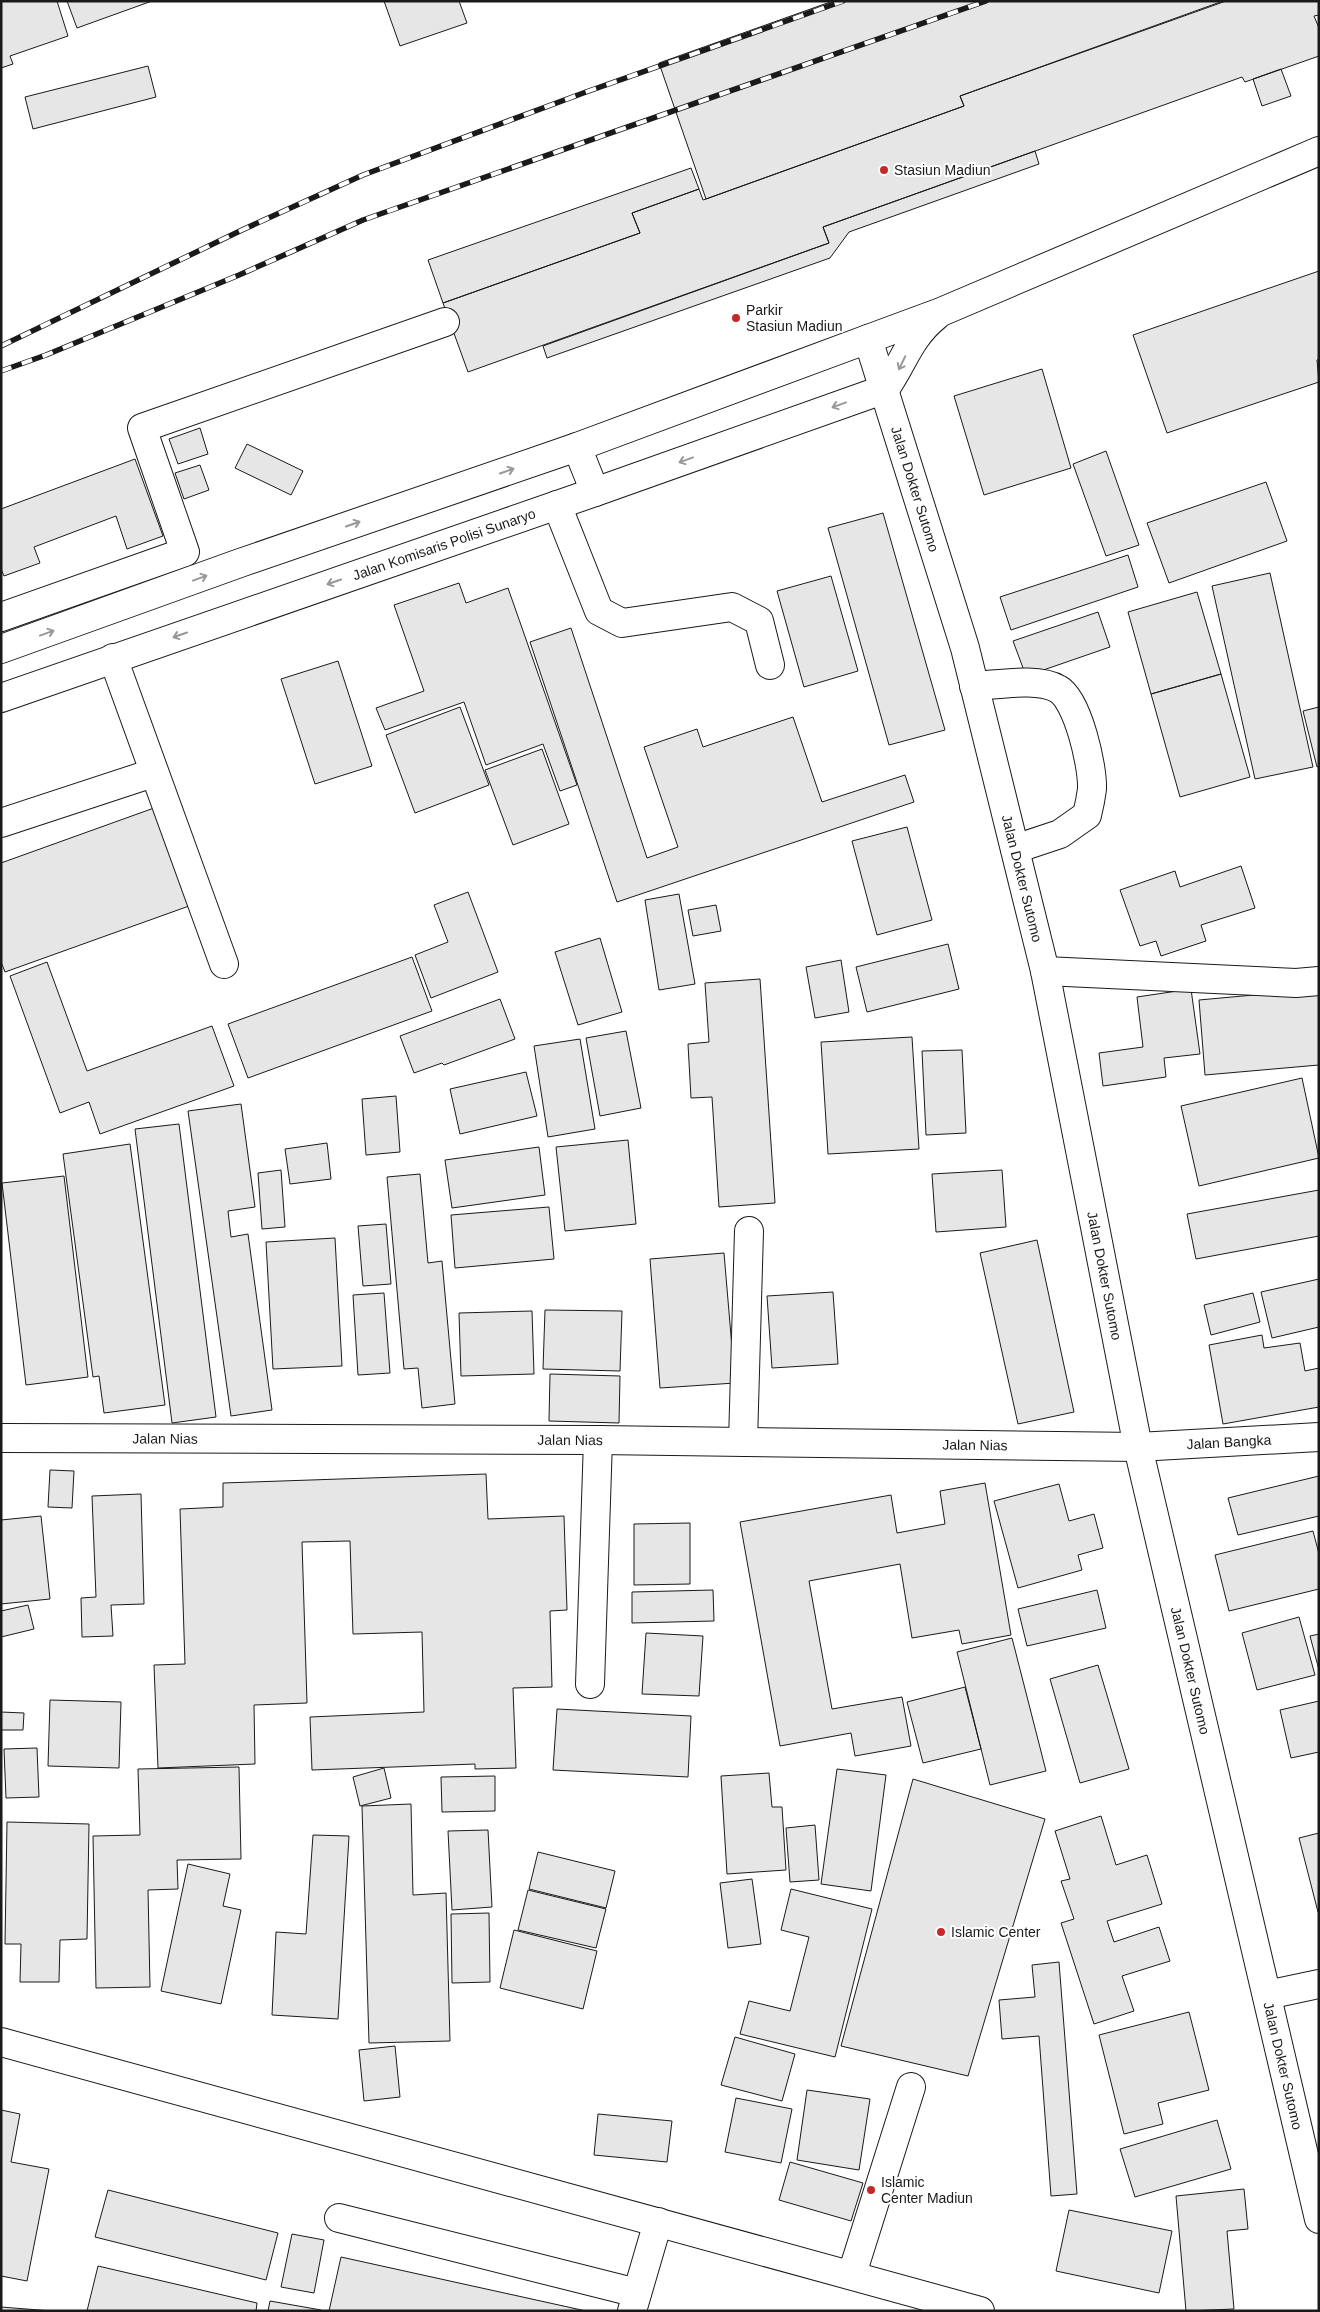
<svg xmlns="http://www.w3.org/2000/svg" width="1320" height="2312" font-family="Arial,sans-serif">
<rect width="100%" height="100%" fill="#fff"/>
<!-- building -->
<path fill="#e6e6e6" stroke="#1a1a1a" d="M1 1H57L68 36 10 56 13 64 1 68Z
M67 1H152L77 28Z
M384 1H459L467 23 400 46Z
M833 1H1223L960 96 964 106 706 199 659 63Z
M1226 1H1319V15L1314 16 1319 28V56L1245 82 1242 77 823 227 829 243 468 372 443 303 640 233 632 213 699 189 703 200 706 199 964 106 960 96Z
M148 66 156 97 33 129 25 97Z
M1281 69 1291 96 1262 106 1253 79Z
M1035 151 1039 164 849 232 830 258 547 358 543 346 829 243 823 227Z
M691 168 699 189 632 213 640 233 443 303 428 260Z
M1319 271V359L1317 360 1319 382 1167 433 1133 335Z
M1042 369 1071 468 984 495 954 396Z
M200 428 208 454 178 464 169 439Z
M247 444 303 471 291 495 235 468Z
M1106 451 1139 545 1106 556 1073 464Z
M135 459 163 536 127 549 116 516 34 547 40 563 4 576 1 569V509Z
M200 465 209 490 184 499 175 473Z
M1266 482 1287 541 1169 583 1147 523Z
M883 513 945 730 889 745 828 528Z
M1128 555 1138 587 1011 630 1000 597Z
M1270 573 1313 767 1255 779 1212 586Z
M831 576 858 671 804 687 777 591Z
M459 583 466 603 508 588 577 785 560 791 543 744 486 765 464 702 385 730 376 708 424 691 394 605Z
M1197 592 1221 674 1151 694 1128 612Z
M1098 612 1110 647 1026 676 1013 641Z
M571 628 647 858 678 847 644 747 697 729 703 747 793 717 822 802 905 775 914 802 617 902 530 642Z
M338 661 372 766 315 784 281 679Z
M1221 674 1250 777 1180 797 1151 694Z
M460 707 489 785 415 813 386 735Z
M1319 707V766L1317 767 1303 711Z
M542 749 569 824 513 845 485 770Z
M154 808 189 906 5 972 1 962V863Z
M907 827 932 920 877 935 852 841Z
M1241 866 1255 908 1201 925 1206 941 1161 956 1156 941 1140 946 1120 890 1175 871 1180 887Z
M468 892 498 972 431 998 415 955 448 942 434 905Z
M679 894 695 984 659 990 645 900Z
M716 905 721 931 693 936 688 910Z
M600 938 622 1012 578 1025 555 952Z
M948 944 959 989 867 1012 856 967Z
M412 957 432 1011 248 1078 228 1024Z
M841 960 849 1012 815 1018 806 967Z
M47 962 87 1071 212 1026 234 1086 100 1134 89 1102 60 1113 10 976Z
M760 979 775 1203 719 1207 712 1097 691 1098 688 1044 709 1042 705 983Z
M1191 989 1200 1054 1164 1058 1166 1077 1103 1086 1099 1053 1143 1047 1137 997Z
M1319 989V1065L1205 1075 1199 1000Z
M500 999 515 1039 444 1065 442 1063 414 1073 400 1036Z
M626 1031 641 1108 600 1116 586 1038Z
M912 1037 919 1149 828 1154 821 1042Z
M580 1039 595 1129 548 1137 534 1046Z
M962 1050 966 1133 926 1135 922 1051Z
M526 1072 537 1116 460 1134 450 1089Z
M1302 1078 1319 1158 1199 1186 1181 1106Z
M396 1096 400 1152 366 1155 362 1099Z
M241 1104 255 1207 228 1211 231 1237 248 1234 272 1410 231 1416 188 1111Z
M179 1124 216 1417 172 1423 135 1129Z
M628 1140 636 1224 565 1231 556 1147Z
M327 1143 331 1179 290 1184 285 1149Z
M130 1144 165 1405 104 1413 99 1376 93 1377 63 1154Z
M539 1147 545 1195 452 1208 445 1160Z
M281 1170 285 1227 262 1229 258 1173Z
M1002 1170 1006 1227 936 1232 932 1174Z
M420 1174 428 1263 442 1261 455 1404 422 1408 418 1368 404 1369 387 1177Z
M64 1176 88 1377 26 1385 2 1183Z
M1319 1190V1236L1196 1259 1187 1214Z
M549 1207 554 1259 455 1268 451 1215Z
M386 1224 391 1284 363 1286 358 1226Z
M335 1238 342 1366 273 1369 266 1242Z
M1037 1240 1074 1412 1018 1424 980 1253Z
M724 1253 735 1383 660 1388 650 1259Z
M1319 1279V1327L1272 1338 1261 1292Z
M833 1292 838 1364 772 1368 767 1296Z
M384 1293 390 1373 358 1375 353 1295Z
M1253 1293 1260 1322 1211 1335 1204 1305Z
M545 1310 622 1311 620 1371 543 1369Z
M532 1311 534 1374 461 1376 459 1313Z
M1262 1335 1264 1348 1300 1343 1305 1371 1319 1368V1407L1223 1424 1209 1345Z
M550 1374 620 1376 619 1423 549 1421Z
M50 1470 74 1471 72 1508 48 1507Z
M486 1474 488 1519 564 1516 567 1610 550 1611 552 1687 513 1688 516 1768 475 1769V1764L312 1770 310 1717 424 1712 422 1632 353 1634 350 1541 302 1542 307 1703 254 1705 255 1764 158 1768 154 1665 185 1664 180 1509 223 1507V1483Z
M1319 1476V1516L1238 1535 1228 1498Z
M985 1483 1011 1635 962 1644 959 1630 912 1638 900 1564 809 1581 832 1709 902 1697 911 1746 855 1756 851 1733 780 1746 740 1522 891 1495 897 1533 945 1524 940 1491Z
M1059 1484 1069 1521 1094 1514 1103 1548 1078 1555 1082 1570 1018 1588 994 1501Z
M141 1494 144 1604 111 1605 113 1636 82 1637 81 1598 96 1597 92 1496Z
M41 1516 50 1599 1 1604V1520Z
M690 1523V1584L634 1585V1524Z
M1313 1531 1319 1554V1589L1229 1611 1215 1555Z
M713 1590 714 1621 632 1623V1592Z
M1097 1590 1106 1628 1027 1646 1018 1609Z
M28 1605 34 1629 1 1637V1611Z
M1299 1617 1315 1675 1257 1690 1242 1633Z
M646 1633 703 1636 699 1696 642 1694Z
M1319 1634V1670L1310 1636Z
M1012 1638 1046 1771 990 1785 957 1652Z
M1098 1665 1129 1769 1080 1783 1050 1679Z
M965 1687 981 1749 923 1763 907 1702Z
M50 1700 121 1702 119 1768 48 1766Z
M1319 1701V1752L1291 1758 1280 1710Z
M557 1709 691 1716 688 1777 553 1770Z
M1 1712 24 1713 23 1730H1Z
M37 1748 39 1797 6 1798 4 1749Z
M239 1767 241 1859 177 1860 178 1889 148 1890 150 1987 96 1988 93 1836 140 1835 138 1769Z
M384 1768 391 1798 360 1806 353 1777Z
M837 1769 886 1775 871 1891 821 1884Z
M769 1773 772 1807H782L786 1870 727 1874 721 1776Z
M495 1776V1811L442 1812 441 1777Z
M913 1779 1045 1819 968 2076 841 2046Z
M411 1804 413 1895 446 1893 450 2041 369 2043 362 1806Z
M1101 1816 1116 1865 1147 1855 1162 1904 1107 1921 1114 1942 1159 1927 1170 1961 1122 1976 1134 2011 1094 2024 1061 1923 1074 1919 1061 1881 1070 1879 1055 1831Z
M7 1822 89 1824 87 1939 60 1940 59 1982H20L21 1944H5Z
M815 1825 819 1880 790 1882 786 1828Z
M488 1830 492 1907 452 1910 448 1831Z
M1319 1833V1912H1318L1299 1838Z
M313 1835 349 1836 338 2019 272 2015 276 1932 306 1934Z
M538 1852 615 1871 606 1908 529 1889Z
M188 1864 230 1874 223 1906 241 1910 221 2004 161 1991Z
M752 1879 761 1944 728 1948 720 1883Z
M791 1889 872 1909 835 2057 740 2034 749 2001 790 2011 809 1937 781 1930Z
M528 1890 606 1909 596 1948 518 1930Z
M489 1913 490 1982 452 1983 451 1914Z
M514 1930 597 1951 583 2009 500 1988Z
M1059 1962 1077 2194 1051 2196 1039 2036 1002 2039 999 2000 1035 1997 1032 1965Z
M1189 2012 1209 2090 1158 2103 1163 2124 1124 2134 1099 2035Z
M735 2037 795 2054 782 2101 721 2085Z
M395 2046 400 2097 364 2101 359 2050Z
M807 2090 870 2099 859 2170 797 2160Z
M736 2098 792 2109 781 2163 725 2152Z
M1 2110 20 2114 11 2162 49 2169 27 2281 1 2276Z
M598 2114 672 2121 667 2162 594 2155Z
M1217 2120 1231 2169 1135 2197 1120 2149Z
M790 2162 863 2183 851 2221 779 2200Z
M1244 2189 1248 2229 1227 2231 1234 2309 1186 2311 1176 2196Z
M108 2190 278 2233 266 2280 95 2237Z
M1069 2210 1172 2231 1159 2293 1056 2271Z
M292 2234 324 2240 314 2293 281 2287Z
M341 2257 586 2311H329Z
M98 2266 257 2303 256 2311H87Z
M270 2301 321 2310V2311H268Z
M1 2307 52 2311H1Z"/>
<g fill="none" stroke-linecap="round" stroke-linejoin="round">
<defs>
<g id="minor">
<path d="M868 339 941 312 1319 151"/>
<path d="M885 389C904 362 909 338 936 316"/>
<path d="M557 505 599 611 622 623 732 607 759 621 770 665"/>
<path d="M1 617 185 552 142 428 445 322"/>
<path d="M113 658 224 964"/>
<path d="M974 686C997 685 1038 677 1058 689 1078 700 1093 767 1092 789 1091 797 1089 807 1087 815L1060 834 1015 849"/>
<path d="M1 823 153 773"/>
<path d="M1045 971 1296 983 1319 981"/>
<path id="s1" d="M1 1438 598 1440 1138 1447 1319 1437"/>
<path d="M743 1442 749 1231"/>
<path d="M590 1684 598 1440"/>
<path d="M1267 1995 1319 1984"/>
<path d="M339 2218 637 2293"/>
<path d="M852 2274 911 2087"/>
<path d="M632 2311 658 2222"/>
</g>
<g id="major">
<path d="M577 447 595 492"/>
<path id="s2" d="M1 649 240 563 577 447 868 339 965 648 1045 971 1138 1447 1319 2219"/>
<path id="s3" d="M1 698 595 492 885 389"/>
<path d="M1 2042 980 2311"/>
</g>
</defs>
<!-- minor casing -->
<use href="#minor" stroke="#1a1a1a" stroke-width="30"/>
<!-- major casing -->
<use href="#major" stroke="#1a1a1a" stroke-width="30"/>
<!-- minor -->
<use href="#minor" stroke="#fff" stroke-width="28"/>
<!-- major -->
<use href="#major" stroke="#fff" stroke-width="28"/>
<defs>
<path id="rail" d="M1 346 242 230 363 175 586 92 843 1
M1 371 46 355 239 275 363 220 986 1"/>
</defs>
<!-- rail casing -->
<use href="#rail" stroke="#1a1a1a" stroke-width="5.5"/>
<!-- rail -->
<use href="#rail" stroke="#fff" stroke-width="4" stroke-dasharray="11" stroke-linecap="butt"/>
</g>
<!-- one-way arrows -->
<defs><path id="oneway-shaft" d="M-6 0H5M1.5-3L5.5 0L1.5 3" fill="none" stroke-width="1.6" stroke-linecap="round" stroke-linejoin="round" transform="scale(1.25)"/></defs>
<g stroke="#989898">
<use href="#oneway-shaft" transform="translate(902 363) rotate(116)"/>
<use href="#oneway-shaft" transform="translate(839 405) rotate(160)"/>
<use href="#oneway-shaft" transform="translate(686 460) rotate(160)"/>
<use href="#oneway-shaft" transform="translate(507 471) rotate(-19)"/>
<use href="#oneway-shaft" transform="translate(353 524) rotate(-19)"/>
<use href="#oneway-shaft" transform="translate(200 578) rotate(-20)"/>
<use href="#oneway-shaft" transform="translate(334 582) rotate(161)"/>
<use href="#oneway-shaft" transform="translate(47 633) rotate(-20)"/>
<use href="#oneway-shaft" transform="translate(180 635) rotate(161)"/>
</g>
<!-- markers -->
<g fill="#c62828" stroke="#fff" stroke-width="2">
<circle cx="884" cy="170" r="5"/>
<circle cx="736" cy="318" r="5"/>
<circle cx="941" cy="1932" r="5"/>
<circle cx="871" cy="2190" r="5"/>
</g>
<g text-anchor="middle" stroke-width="4" stroke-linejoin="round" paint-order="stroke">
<!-- poi labels -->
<g font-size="14" fill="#1a1a1a" stroke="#fff" text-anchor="start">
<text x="894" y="175">Stasiun Madiun</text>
<text x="746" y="315">Parkir<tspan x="746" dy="16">Stasiun Madiun</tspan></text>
<text x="951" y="1937">Islamic Center</text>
<text x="881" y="2187">Islamic<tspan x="881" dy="16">Center Madiun</tspan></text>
</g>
<!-- street labels -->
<g font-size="14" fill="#1a1a1a" stroke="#fff">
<text dy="5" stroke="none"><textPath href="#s2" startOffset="1078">Jalan Dokter Sutomo</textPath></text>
<text dy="5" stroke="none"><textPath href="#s3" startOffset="469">Jalan Komisaris Polisi Sunaryo</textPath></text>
<text dy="5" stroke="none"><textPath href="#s2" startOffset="1482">Jalan Dokter Sutomo</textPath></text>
<text dy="5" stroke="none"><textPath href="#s2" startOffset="1888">Jalan Dokter Sutomo</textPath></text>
<text dy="5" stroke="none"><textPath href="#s1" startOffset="164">Jalan Nias</textPath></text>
<text dy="5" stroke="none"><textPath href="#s1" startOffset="569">Jalan Nias</textPath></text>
<text dy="5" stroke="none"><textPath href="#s1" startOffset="1228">Jalan Bangka</textPath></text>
<text dy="5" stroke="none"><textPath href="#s1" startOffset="974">Jalan Nias</textPath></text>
<text dy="5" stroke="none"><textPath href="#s2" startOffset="2292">Jalan Dokter Sutomo</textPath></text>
<text dy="5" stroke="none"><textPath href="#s2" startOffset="2698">Jalan Dokter Sutomo</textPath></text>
</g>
</g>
<!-- border -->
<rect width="1320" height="2312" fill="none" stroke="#1a1a1a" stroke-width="5"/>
</svg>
